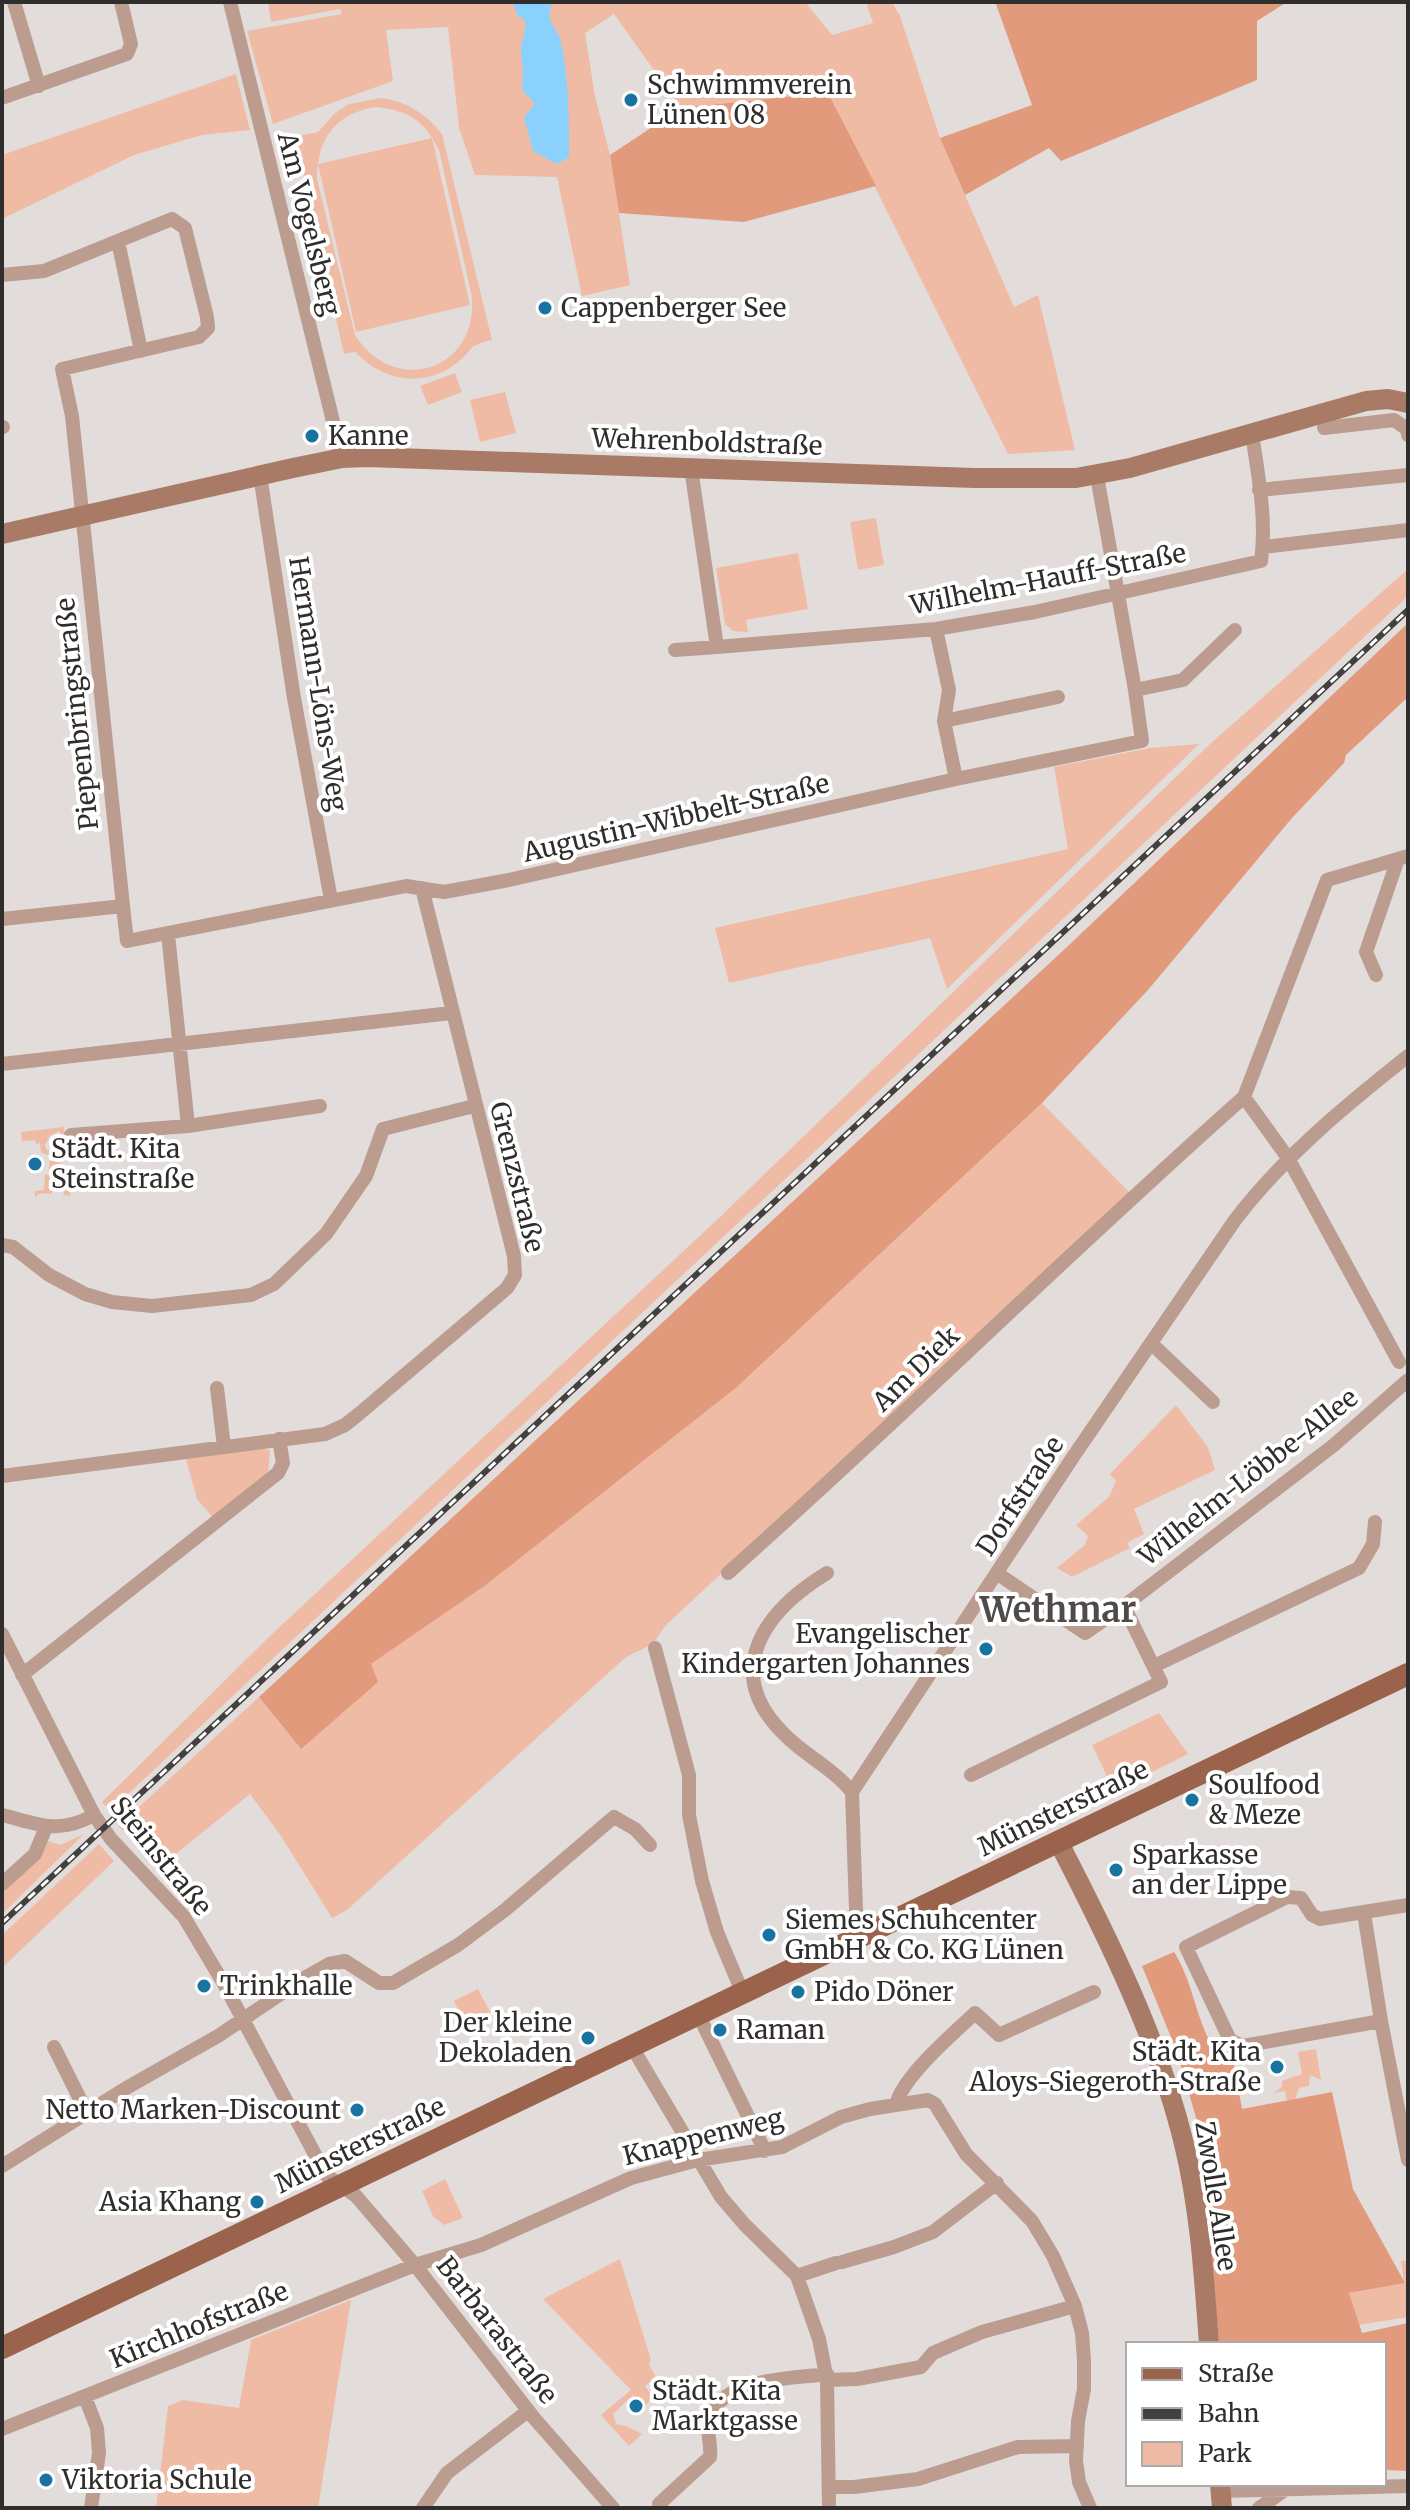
<svg xmlns="http://www.w3.org/2000/svg" width="1410" height="2510" font-family="Merriweather,serif">
<rect width="100%" height="100%" fill="#e2dddb"/>
<!-- green -->
<path fill="#f0bba5" fill-rule="evenodd" d="M268 2H805L832 35 873 23 866 2H892L900 16 940 138 1014 307 1038 295 1075 450 1008 454 829 95 815 94 681 108 614 14 585 33 595 96 610 155 630 285 582 296 557 177 475 175 459 128 448 27 386 30 393 81 273 124 247 31 342 14 340 9 271 22Z
M236 74 250 130 202 135 134 155 2 219V155Z
M381 98C408 102 425 113 442 134L492 340C465 346 475 349 457 363 423 389 383 381 355 352L344 354 295 137 318 132 335 113 349 104ZM375 107C399 109 420 116 432 138L318 164 356 332 470 305 432 138 439 150 472 297C478 371 394 397 355 335L317 179C317 139 335 114 375 107Z
M455 373 462 392 428 405 420 386Z
M505 392 516 433 480 442 470 400Z
M876 518 884 565 858 570 850 522Z
M798 553 808 609 746 620 748 632 733 631 725 624 716 568Z
M1408 569V596L110 1811 102 1802 271 1635 719 1218 1210 744Z
M1199 744 947 989 930 938 729 983 715 928 1068 849 1054 767 1150 748Z
M1042 1103 1130 1193 665 1626 653 1644 626 1657 347 1910 332 1918 281 1836 250 1794 161 1866 118 1826 259 1697 301 1749 371 1664 486 1585 737 1387Z
M64 1127 66 1147 59 1145 62 1136 59 1131 50 1136 45 1145 47 1150H53L56 1147 55 1155 63 1166 65 1180 69 1181 70 1196 63 1195 65 1190 57 1184 52 1188V1194L41 1193 35 1197V1191L44 1190 45 1174 53 1177 58 1172 49 1169 50 1156 41 1152 40 1143 36 1144 35 1140 22 1141 21 1132Z
M1176 1405 1208 1447 1215 1470 1134 1509 1144 1534 1127 1543 1130 1548 1072 1577 1057 1568 1085 1545 1088 1536 1076 1525 1109 1497 1116 1481 1110 1474Z
M264 1448 270 1451 268 1474 215 1520 197 1499 186 1459Z
M1159 1713 1188 1754 1114 1791 1092 1745Z
M84 1834 2 1914V1892L43 1853 48 1841 60 1845Z
M99 1844 114 1861 2 1968V1935Z
M478 1989 490 2012 466 2025 454 2001Z
M1316 2049 1321 2080 1310 2075 1309 2086 1299 2088 1295 2100 1287 2101 1285 2091 1273 2093 1282 2087V2081L1302 2074 1298 2052Z
M445 2179 463 2218 444 2225 433 2216 422 2191Z
M620 2259 651 2360 649 2365 656 2377 645 2386 653 2397 644 2407 633 2395 613 2414 616 2424 626 2426 642 2434 629 2446 601 2415 631 2390 543 2299Z
M1408 2260V2317L1359 2325 1349 2293 1404 2283 1401 2261Z
M351 2300 318 2508H156L168 2406 183 2400 239 2408 251 2340Z"/>
<!-- forest -->
<path fill="#e19a7c" d="M1001 2H1287L1257 21V80L1061 161 1049 148 965 195 940 138 1032 105 996 4Z
M815 94 829 95 876 186 744 222 619 213 610 155 681 108Z
M1408 623V697L1346 755 1344 763 1292 818 1148 990 1042 1103 737 1387 486 1585 371 1664 378 1682 301 1749 259 1697 1068 946Z
M1174 1952C1192 1980 1195 2013 1210 2042L1226 2045 1232 2054 1242 2109 1332 2092 1353 2189 1405 2283 1349 2293 1362 2333 1408 2323V2471L1384 2470V2344H1219L1201 2135 1177 2052 1142 1966Z"/>
<!-- water -->
<path fill="#8ad1fe" d="M513 2H553C543 23 557 25 561 42 569 79 569 119 569 157L557 164 533 151 524 118 535 103 522 90C524 75 522 66 521 52 521 40 527 31 525 20L517 15Z"/>
<g fill="none" stroke-linecap="round" stroke-linejoin="round">
<!-- street -->
<path stroke="#bc9c8e" stroke-width="14" d="M14 2 39 86
M230 2 342 458
M2 98 127 54 131 44 121 2
M118 241 141 351
M2 275 44 271 172 219 185 228 207 317 208 328 199 337 62 369 72 416 123 906
M2 427H3
M1324 428 1394 420 1407 429 1408 435
M691 468 717 647 936 629 1035 612 1261 561C1267 520 1258 474 1252 434
M260 475 294 698 331 900
M1259 490 1408 475
M1263 547 1408 530
M936 629 949 690 944 721 956 779
M675 650 717 647
M1135 690 1183 680 1235 630
M944 721 1058 697
M2 919 123 906 127 941 406 886 444 892 509 880 956 779 1142 741 1135 690 1097 476
M168 934 188 1126
M1376 975 1366 952 1398 859
M2 1064 451 1013
M1244 1097 1327 880 1408 856
M71 1135 188 1126 320 1106
M2 1245 13 1247 49 1275 85 1294 112 1302 152 1306 251 1295 274 1284 326 1234 366 1176 383 1129 474 1106
M1152 1344 1213 1402
M217 1388 224 1447
M2 1476 325 1434 345 1425 360 1413 507 1288 515 1275 514 1256 422 888
M728 1573C903 1417 1069 1252 1244 1097L1288 1158 1399 1362
M827 1573C763 1612 720 1673 786 1736 806 1756 835 1770 852 1792
M998 1574 1085 1633 1124 1606 1334 1445 1408 1380
M2 1634 94 1815 111 1839 184 1917 224 1984 326 2175 356 2196 415 2265 534 2418 613 2508
M655 1648 689 1775V1815L702 1881 717 1932 743 1994
M1154 1666 1359 1568 1373 1544 1375 1522
M22 1675 278 1473 283 1463 279 1439
M971 1775 1161 1682 1124 1606
M2 1815C39 1824 58 1835 94 1815
M2 1884 35 1854 46 1827
M1364 1913 1381 2021 1408 2160
M857 1940 852 1792 1073 1457 1235 1220C1284 1156 1345 1106 1408 1056
M699 2016 765 2151
M1381 2021 1243 2046 1230 2040 1186 1947 1287 1897 1301 1898 1312 1915 1320 1919 1408 1905
M54 2047 87 2113
M632 2047 721 2197 745 2225 797 2276 819 2339 827 2380 829 2508
M896 2105C903 2076 952 2035 975 2013L999 2035 1094 1992
M2 2166 128 2087 218 2036 306 1977 329 1964 345 1961 379 1983H393L458 1945 505 1910 614 1817 635 1829 650 1845
M842 2262 894 2247 933 2232 997 2183
M797 2276 836 2263
M827 2380 857 2379 921 2367 933 2353 982 2332 1075 2306
M85 2397 97 2428 99 2453 91 2508
M2 2429 415 2265 481 2245 631 2178 698 2160 782 2147 841 2117 870 2109 928 2100 935 2104 966 2154 1032 2221 1053 2256 1075 2306 1082 2333 1084 2360V2389L1078 2421 1076 2461 1079 2482 1090 2508
M829 2487H854L918 2479 1018 2447 1077 2446
M1221 2491 1408 2486
M659 2504 710 2457C712 2443 704 2427 711 2414 729 2377 792 2379 827 2374
M423 2508 447 2473 528 2411
M1259 2508 1285 2490"/>
<!-- secondary -->
<path stroke="#a97b67" stroke-width="20" d="M2 534 293 468 342 458 367 457 974 478H1076L1130 468 1366 401 1388 399 1408 403
M1058 1841C1107 1936 1159 2040 1184 2144 1200 2210 1204 2277 1209 2344
M1220 2484 1222 2508"/>
<!-- primary -->
<path stroke="#9b634b" stroke-width="22" d="M2 2348 1408 1674"/>
<defs>
<path id="rail" d="M2 1923 1408 610"/>
</defs>
<!-- rail casing -->
<use href="#rail" stroke="#434140" stroke-width="6"/>
<!-- rail -->
<use href="#rail" stroke="#fff" stroke-width="3" stroke-dasharray="9" stroke-linecap="butt"/>
</g>
<!-- markers -->
<g fill="#1873a1" stroke="#fff" stroke-width="3">
<circle cx="631" cy="100" r="8"/>
<circle cx="545" cy="308" r="8"/>
<circle cx="312" cy="436" r="8"/>
<circle cx="35" cy="1164" r="8"/>
<circle cx="986" cy="1649" r="8"/>
<circle cx="1192" cy="1800" r="8"/>
<circle cx="1116" cy="1870" r="8"/>
<circle cx="769" cy="1935" r="8"/>
<circle cx="204" cy="1986" r="8"/>
<circle cx="798" cy="1992" r="8"/>
<circle cx="720" cy="2030" r="8"/>
<circle cx="588" cy="2038" r="8"/>
<circle cx="1277" cy="2067" r="8"/>
<circle cx="357" cy="2110" r="8"/>
<circle cx="257" cy="2202" r="8"/>
<circle cx="636" cy="2406" r="8"/>
<circle cx="46" cy="2480" r="8"/>
</g>
<g text-anchor="middle" stroke-width="8" stroke-linejoin="round" paint-order="stroke">
<!-- poi labels -->
<g font-size="26" fill="#302e2d" stroke="#fff" text-anchor="start">
<text x="647" y="94">Schwimmverein<tspan x="647" dy="30">Lünen 08</tspan></text>
<text x="561" y="317">Cappenberger See</text>
<text x="328" y="445">Kanne</text>
<text x="51" y="1158">Städt. Kita<tspan x="51" dy="30">Steinstraße</tspan></text>
<text x="970" y="1643" text-anchor="end">Evangelischer<tspan x="970" dy="30">Kindergarten Johannes</tspan></text>
<text x="1208" y="1794">Soulfood<tspan x="1208" dy="30">&amp; Meze</tspan></text>
<text x="1132" y="1864">Sparkasse<tspan x="1132" dy="30">an der Lippe</tspan></text>
<text x="785" y="1929">Siemes Schuhcenter<tspan x="785" dy="30">GmbH &amp; Co. KG Lünen</tspan></text>
<text x="220" y="1995">Trinkhalle</text>
<text x="814" y="2001">Pido Döner</text>
<text x="572" y="2032" text-anchor="end">Der kleine<tspan x="572" dy="30">Dekoladen</tspan></text>
<text x="736" y="2039">Raman</text>
<text x="1261" y="2061" text-anchor="end">Städt. Kita<tspan x="1261" dy="30">Aloys-Siegeroth-Straße</tspan></text>
<text x="341" y="2119" text-anchor="end">Netto Marken-Discount</text>
<text x="241" y="2211" text-anchor="end">Asia Khang</text>
<text x="652" y="2400">Städt. Kita<tspan x="652" dy="30">Marktgasse</tspan></text>
<text x="62" y="2489">Viktoria Schule</text>
</g>
<!-- street labels -->
<g font-size="26" fill="#302e2d" stroke="#fff">
<text transform="translate(309 224) rotate(76)" y="9">Am Vogelsberg</text>
<text transform="translate(707 442) rotate(2)" y="9">Wehrenboldstraße</text>
<text transform="translate(1048 579) rotate(-11)" y="9">Wilhelm-Hauff-Straße</text>
<text transform="translate(318 684) rotate(81)" y="9">Hermann-Löns-Weg</text>
<text transform="translate(77 714) rotate(-96)" y="9">Piepenbringstraße</text>
<text transform="translate(676 818) rotate(-13)" y="9">Augustin-Wibbelt-Straße</text>
<text transform="translate(517 1177) rotate(76)" y="9">Grenzstraße</text>
<text transform="translate(916 1369) rotate(-44)" y="9">Am Diek</text>
<text transform="translate(1248 1477) rotate(-38)" y="9">Wilhelm-Löbbe-Allee</text>
<text transform="translate(1020 1496) rotate(-57)" y="9">Dorfstraße</text>
<text transform="translate(1063 1808) rotate(-26)" y="9">Münsterstraße</text>
<text transform="translate(161 1856) rotate(51)" y="9">Steinstraße</text>
<text transform="translate(703 2137) rotate(-14)" y="9">Knappenweg</text>
<text transform="translate(360 2145) rotate(-26)" y="9">Münsterstraße</text>
<text transform="translate(1216 2196) rotate(81)" y="9">Zwolle Allee</text>
<text transform="translate(199 2325) rotate(-22)" y="9">Kirchhofstraße</text>
<text transform="translate(497 2330) rotate(52)" y="9">Barbarastraße</text>
</g>
<!-- district labels -->
<g font-size="34" font-weight="bold" fill="#4e4b49" stroke="#fff">
<text x="1058" y="1622">Wethmar</text>
</g>
</g>
<!-- border -->
<rect width="1410" height="2510" fill="none" stroke="#302e2d" stroke-width="8"/>
<!-- legend -->
<rect x="1126" y="2342" width="260" height="144" fill="#ffffff" stroke="#acabab" stroke-width="2"/>
<rect x="1142" y="2368" width="40" height="12" fill="#9b634b" stroke="#acabab" stroke-width="2"/>
<text x="1198" y="2382" font-size="24" fill="#302e2d">Straße</text>
<rect x="1142" y="2408" width="40" height="12" fill="#434140" stroke="#acabab" stroke-width="2"/>
<text x="1198" y="2422" font-size="24" fill="#302e2d">Bahn</text>
<rect x="1142" y="2442" width="40" height="24" fill="#f0bba5" stroke="#acabab" stroke-width="2"/>
<text x="1198" y="2462" font-size="24" fill="#302e2d">Park</text>
</svg>
